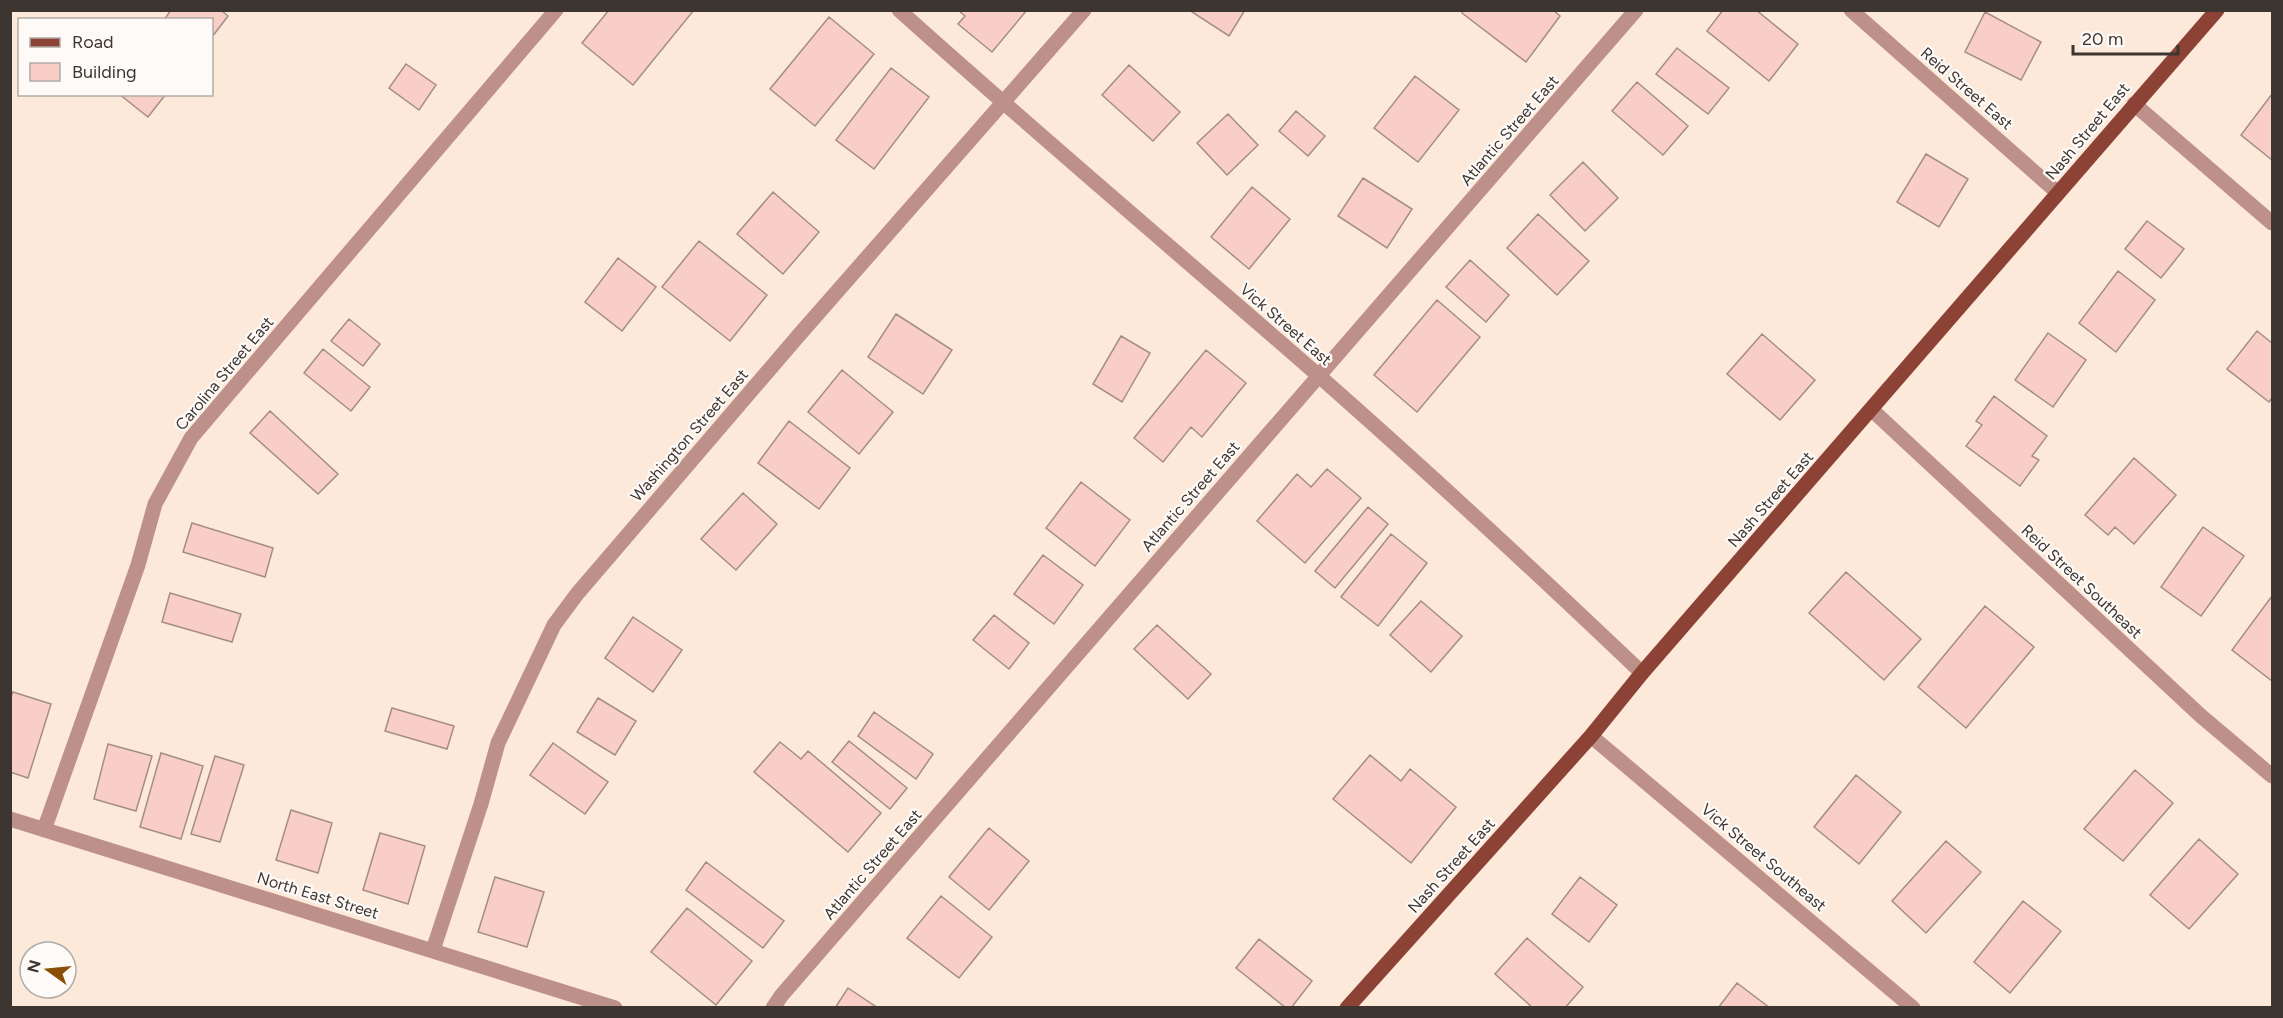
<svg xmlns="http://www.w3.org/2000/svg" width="2283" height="1018" font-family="Figtree,sans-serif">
<rect width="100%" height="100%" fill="#fce9da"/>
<!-- building -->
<path fill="#f9cec6" stroke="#a48d89" stroke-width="1.5" d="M171 10H221L228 16 212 37V20H164Z
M609 10H694L633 85 582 43Z
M958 10H1027L992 52 958 24 965 16Z
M1189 10H1245L1229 36Z
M1463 10H1553L1560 16 1526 62 1462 13Z
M1723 10H1756L1798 44 1769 81 1707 31Z
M1985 12 2041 42 2021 80 1965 52Z
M829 17 874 54 815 126 770 89Z
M1677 48 1729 88 1708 114 1656 74Z
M406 64 436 85 419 110 389 88Z
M1129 65 1180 112 1153 141 1102 95Z
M891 68 929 97 874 169 836 140Z
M1415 76 1459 110 1418 162 1374 128Z
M1637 82 1688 126 1663 155 1612 111Z
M119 94H166L148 117Z
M2272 94V160L2241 135Z
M1296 111 1325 136 1308 156 1279 131Z
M1228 114 1258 145 1227 175 1197 143Z
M1926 154 1968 179 1939 227 1897 202Z
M1583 162 1618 198 1585 231 1550 195Z
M1363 178 1412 209 1387 248 1338 216Z
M1252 187 1290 219 1249 269 1211 237Z
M773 192 819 232 783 274 737 234Z
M1538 214 1589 261 1557 295 1507 248Z
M2147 221 2184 249 2161 278 2125 249Z
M699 241 767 295 730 341 662 287Z
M618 258 656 287 622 331 585 302Z
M1470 260 1509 295 1486 322 1446 287Z
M2118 271 2155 300 2116 352 2079 323Z
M1437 300 1480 337 1417 412 1374 375Z
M896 314 952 350 923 394 868 357Z
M349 319 380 344 363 366 331 341Z
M2257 331 2272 343V398L2269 402 2227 369Z
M2048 333 2086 360 2053 407 2015 380Z
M1762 334 1815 380 1780 420 1727 374Z
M1121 336 1150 353 1122 402 1093 384Z
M323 349 370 387 351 411 304 373Z
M1206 350 1246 383 1202 437 1191 427 1163 462 1134 438Z
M842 370 893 412 859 454 808 412Z
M1994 396 2047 436 2032 456 2039 460 2020 486 1966 446 1982 425 1976 421Z
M270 411 338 474 318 494 250 433Z
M789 421 850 468 819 509 758 463Z
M2134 458 2176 495 2134 544 2115 527 2108 535 2085 515Z
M1327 469 1361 498 1305 563 1257 521 1297 474 1311 487Z
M1081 482 1130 520 1095 566 1046 528Z
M743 493 777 524 736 570 701 539Z
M1368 507 1388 524 1335 588 1315 571Z
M192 523 273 548 265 577 183 552Z
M2203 527 2244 556 2201 616 2161 587Z
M1391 534 1427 563 1378 626 1341 597Z
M1043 555 1083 585 1054 624 1014 594Z
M1846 572 1921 639 1884 680 1809 613Z
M170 593 241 614 232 642 162 622Z
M2272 596V681L2232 650Z
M1421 601 1462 636 1431 672 1390 635Z
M1985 606 2034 647 1966 728 1918 687Z
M994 615 1029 643 1009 669 973 640Z
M633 617 682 650 653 692 605 658Z
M1157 625 1211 674 1188 699 1134 649Z
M13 692 51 704 28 778 10 772V699Z
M598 698 636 721 615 755 577 732Z
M392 708 454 726 447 749 385 731Z
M874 712 933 754 916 779 858 736Z
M849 741 907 788 890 809 832 762Z
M780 742 801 759 808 751 881 813 848 852 754 772Z
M553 743 608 782 585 814 530 775Z
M108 744 152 756 136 811 94 799Z
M161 753 203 766 181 839 140 827Z
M1370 755 1401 781 1410 769 1456 807 1411 863 1333 799Z
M215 756 244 765 220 842 191 834Z
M2135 770 2173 803 2123 861 2084 829Z
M1856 775 1901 812 1859 864 1814 827Z
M291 810 332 823 318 873 276 860Z
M989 828 1029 861 989 910 949 877Z
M380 833 425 846 408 904 363 890Z
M2199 839 2238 874 2189 929 2150 895Z
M1946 841 1981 872 1926 933 1892 901Z
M706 862 784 921 763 948 686 890Z
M495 877 544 892 527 947 478 932Z
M1580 877 1617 905 1589 942 1552 914Z
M941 896 992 937 959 978 907 938Z
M2023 901 2061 931 2010 993 1974 962Z
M687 908 752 961 716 1005 651 952Z
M1527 938 1583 987 1565 1008H1533L1495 974Z
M1259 939 1312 981 1291 1008H1286L1236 968Z
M1737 983 1770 1008H1718Z
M848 988 878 1008H835Z"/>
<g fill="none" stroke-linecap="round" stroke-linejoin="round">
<!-- minor -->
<path stroke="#bd9189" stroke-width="15" d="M899 10C1037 134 1178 253 1318 375 1428 472 1536 572 1642 673
M1851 10 2058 193
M2134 104 2272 223
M1871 409 2201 716 2272 776
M1591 736 1913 1008
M10 819 615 1008
M44 830 138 565 155 504 191 438 556 10
M433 950 481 804 498 743 554 625 577 594 799 335 1084 10
M773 1008 781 996 1636 10"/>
<!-- major -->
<path stroke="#8d4236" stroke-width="15" d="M1347 1008 1591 736 1642 673 2217 10"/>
</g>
<g text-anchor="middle" stroke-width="4.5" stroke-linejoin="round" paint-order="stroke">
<!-- street labels -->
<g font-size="16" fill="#3d3630" stroke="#fefaf7">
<text transform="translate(1967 88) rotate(41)" y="6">Reid Street East</text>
<text transform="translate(1509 130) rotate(-49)" y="6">Atlantic Street East</text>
<text transform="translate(2087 131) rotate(-50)" y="6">Nash Street East</text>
<text transform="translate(1286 324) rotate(41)" y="6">Vick Street East</text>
<text transform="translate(224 373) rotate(-50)" y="6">Carolina Street East</text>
<text transform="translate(689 435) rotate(-49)" y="6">Washington Street East</text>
<text transform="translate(1190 496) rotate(-49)" y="6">Atlantic Street East</text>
<text transform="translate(1770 499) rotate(-49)" y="6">Nash Street East</text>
<text transform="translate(2082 581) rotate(43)" y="6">Reid Street Southeast</text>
<text transform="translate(1764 857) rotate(40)" y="6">Vick Street Southeast</text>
<text transform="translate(872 864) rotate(-49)" y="6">Atlantic Street East</text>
<text transform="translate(1451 865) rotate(-48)" y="6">Nash Street East</text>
<text transform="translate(318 895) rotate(17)" y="6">North East Street</text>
</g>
</g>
<!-- border -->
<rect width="2283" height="1018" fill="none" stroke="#3d3630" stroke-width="24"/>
<!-- legend -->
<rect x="18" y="18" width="195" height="78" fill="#fefaf7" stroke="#b1aca7" stroke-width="1.5"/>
<rect x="30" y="38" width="30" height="9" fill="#8d4236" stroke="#b1aca7" stroke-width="1.5"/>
<text x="72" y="48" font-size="18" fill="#3d3630">Road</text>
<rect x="30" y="63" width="30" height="18" fill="#f9cec6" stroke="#b1aca7" stroke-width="1.5"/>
<text x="72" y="78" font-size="18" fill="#3d3630">Building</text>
<!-- north arrow -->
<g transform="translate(48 970) rotate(285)"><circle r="28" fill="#fefaf7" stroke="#b1aca7" stroke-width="1.5"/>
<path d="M0-4.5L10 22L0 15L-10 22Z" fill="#894f07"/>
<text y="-9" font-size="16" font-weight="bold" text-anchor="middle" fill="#3d3630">N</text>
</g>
<!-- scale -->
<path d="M2073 45v9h105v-9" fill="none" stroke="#3d3630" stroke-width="3"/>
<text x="2082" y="45" font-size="18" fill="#3d3630" stroke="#fefaf7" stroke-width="4.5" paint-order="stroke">20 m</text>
</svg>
